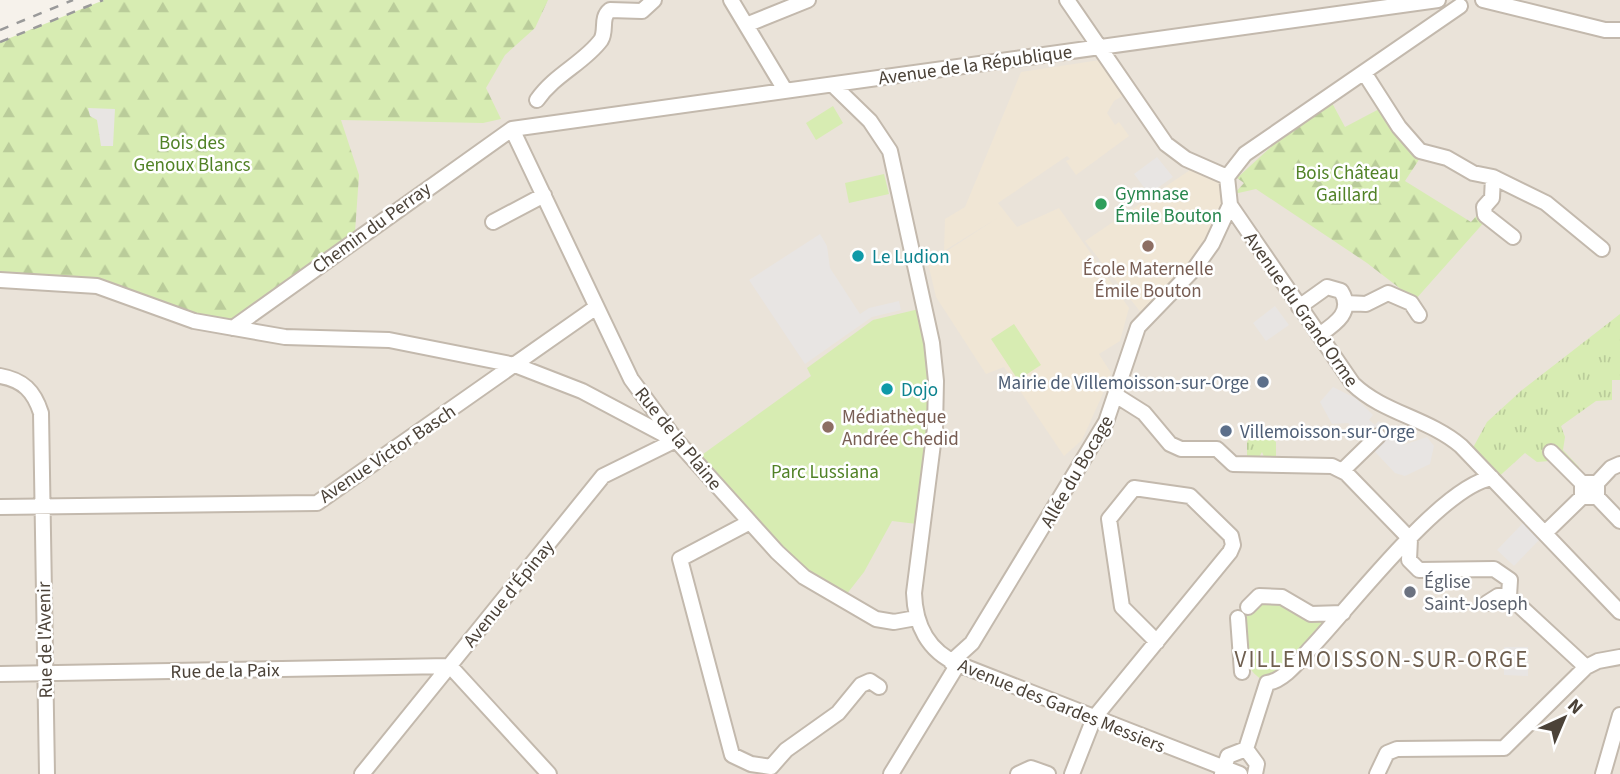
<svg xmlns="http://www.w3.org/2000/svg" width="1620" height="774" font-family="'Source Sans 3',sans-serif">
<defs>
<pattern id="grass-tufts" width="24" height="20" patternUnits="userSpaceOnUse" patternTransform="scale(1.75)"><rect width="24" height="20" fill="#d7ecb2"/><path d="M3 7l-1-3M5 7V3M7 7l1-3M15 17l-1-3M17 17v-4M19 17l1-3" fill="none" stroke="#bacc9a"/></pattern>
<pattern id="forest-firs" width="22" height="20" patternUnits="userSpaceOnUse" patternTransform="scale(1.75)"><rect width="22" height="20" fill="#d7ecb2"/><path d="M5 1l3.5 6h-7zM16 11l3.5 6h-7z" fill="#bacc9a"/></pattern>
</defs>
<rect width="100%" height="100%" fill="#f6f2eb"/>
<!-- residential -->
<path fill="#eae3d9" d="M142 0H1620V774H0V63Z"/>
<!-- education -->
<path fill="#f0e6d5" d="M1100 60 1124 95 1114 101 1107 113 1115 125 1119 122 1129 136 1076 175 1066 161 1070 159 1067 156 998 203 1017 227 1059 208 1129 308 1120 341 1099 354 1111 373 1101 398 1082 440 1064 456 1004 367 986 374 936 297 928 263 999 217 944 251 945 219 965 207 1021 72Z
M1193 168 1221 181 1225 197 1219 219 1203 252 1142 314 1085 241Z"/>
<!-- grass -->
<path fill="url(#grass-tufts)" d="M1620 314V380H1612V400L1596 401 1561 426 1565 437 1563 450 1579 467 1571 482 1549 461 1537 462 1525 453 1494 481 1469 455 1487 422 1522 390Z
M1254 434H1268L1276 442V459H1265L1262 452 1258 459H1247V442Z"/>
<!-- forest -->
<path fill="url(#forest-firs)" d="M104 0H548L535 28 505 55 486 88 501 119 483 123 341 120 359 175 355 232 233 321 193 314 145 298 0 280V42Z
M1331 101 1345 127 1381 108 1422 155 1405 181 1471 222 1479 213 1487 219 1415 300 1367 263 1256 189 1234 194 1244 183 1237 178 1282 137Z"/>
<!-- green -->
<path fill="#d7ecb2" d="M833 106 843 123 816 140 806 123Z
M884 174 889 194 849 203 845 183Z
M919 309C935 382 926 451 917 524L892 521 864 572 846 595 809 573 782 548 699 457 811 376 807 368 873 320Z
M1014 324 1041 365 1018 380 991 339Z
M1262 596 1297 606 1343 613 1267 683C1239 667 1244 648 1241 619Z"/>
<!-- parking -->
<path fill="#e8e5e3" d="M88 108 115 109 113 146H101L97 120 90 116Z
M1157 157 1173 177 1149 194 1134 174Z
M820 234 827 246 830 268 860 314 869 308 899 301 901 310 872 317 805 364 749 280Z
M1275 306 1289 325 1266 341 1253 323Z
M1333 387 1357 399 1373 415 1369 420 1375 425 1379 421 1403 445 1427 437 1434 446 1430 464 1405 476 1395 473 1348 423 1332 424 1320 402Z
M1523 523 1540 539 1514 566 1497 550Z
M1504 647H1528V676L1504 675Z"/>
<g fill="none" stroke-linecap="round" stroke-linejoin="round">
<defs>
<path id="minor" d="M731 0 785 90
M1067 0 1166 144 1186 159 1227 177
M1483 0 1605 30H1620
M1460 6 1245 154 1227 177 1230 205 1353 384C1383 413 1428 418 1461 446L1620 612
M746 25 808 0
M1365 74 1399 127 1420 151 1447 158 1473 173 1493 177 1546 203 1602 249
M833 85 870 121 890 151 932 343 936 381 935 428 914 593C915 625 928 651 958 664L1240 774
M537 100C555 74 584 63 601 40 607 30 600 18 610 10L642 11 654 0
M512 129 631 379 676 440 777 552 804 577 876 619 894 622 916 618
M1493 177 1492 198 1484 207 1485 215 1513 237
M493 222 544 195
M0 280 97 286 194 321 285 337 389 340 515 365 582 391 665 435 669 432
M1346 303 1366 304 1388 293 1411 303 1419 315
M1299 307 1327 287 1341 291C1354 312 1335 324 1319 335
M233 328 512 129 1438 0
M0 376C23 380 34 391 41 413L47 774
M1117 396 1144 413 1170 444 1181 449H1217L1233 464 1332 466 1346 473 1410 539
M1551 452 1582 483
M1342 471 1378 436
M1582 483H1597V497H1582Z
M1597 483 1611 468 1620 464
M1597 497 1620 521
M0 507 317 503 595 308
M750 522 680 559 732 755 751 764 771 767 786 750 838 713 861 685 870 681 879 687
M1545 533 1582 497
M1410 539 1409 560 1419 570 1494 569 1510 580 1509 596
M1487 603 1498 596H1509L1586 667
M1248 607 1259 596 1282 597 1311 614 1343 613
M1238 618 1242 672
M951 662 972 643 1106 422 1138 327 1195 268 1212 244 1230 205
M0 674 450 666 549 774
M1246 749 1267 683C1283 681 1298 662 1309 650 1348 610 1441 486 1492 478
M362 774 603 476 676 440
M891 774 958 664
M1018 774 1031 768 1048 774
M1072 774 1094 718 1230 552 1233 545 1231 536 1190 496 1134 488 1109 519 1122 607 1157 642
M1222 774 1228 756 1246 749 1257 764 1255 774
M1377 774 1387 753 1397 749 1504 748 1586 667 1598 661 1620 657
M1603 774 1620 715"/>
</defs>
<!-- minor casing -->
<use href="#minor" stroke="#c3b9ad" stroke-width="18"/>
<!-- minor -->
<use href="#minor" stroke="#fff" stroke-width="14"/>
<!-- rail -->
<path stroke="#9a9a9a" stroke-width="2.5" stroke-dasharray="9 9" stroke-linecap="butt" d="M0 30 73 0
M0 42 103 0"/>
</g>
<!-- markers -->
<circle fill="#2e9e5b" stroke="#fff" stroke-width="2.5" cx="1101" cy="204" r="7"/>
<g fill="#8d6e63" stroke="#fff" stroke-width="2.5">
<circle cx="1148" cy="246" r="7"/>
<circle cx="828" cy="427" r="7"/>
</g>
<g fill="#0f9aa8" stroke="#fff" stroke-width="2.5">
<circle cx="858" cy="256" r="7"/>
<circle cx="887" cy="389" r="7"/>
</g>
<g fill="#5c6f8a" stroke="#fff" stroke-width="2.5">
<circle cx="1263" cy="382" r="7"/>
<circle cx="1226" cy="431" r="7"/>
</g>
<circle fill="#6b7280" stroke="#fff" stroke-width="2.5" cx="1410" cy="592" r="7"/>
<g text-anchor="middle" stroke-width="5" stroke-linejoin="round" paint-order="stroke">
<!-- street labels -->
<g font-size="19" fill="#4b4238" stroke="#fff">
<text transform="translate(975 64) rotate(-8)" y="7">Avenue de la République</text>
<text transform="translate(371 227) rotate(-36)" y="7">Chemin du Perray</text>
<text transform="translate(1302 309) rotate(55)" y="7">Avenue du Grand Orme</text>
<text transform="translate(679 438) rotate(51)" y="7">Rue de la Plaine</text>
<text transform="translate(387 453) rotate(-34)" y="7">Avenue Victor Basch</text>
<text transform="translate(1076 471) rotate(-60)" y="7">Allée du Bocage</text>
<text transform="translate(508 593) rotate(-51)" y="7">Avenue d'Épinay</text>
<text transform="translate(44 640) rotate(-91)" y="7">Rue de l'Avenir</text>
<text transform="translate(225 670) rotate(-1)" y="7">Rue de la Paix</text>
<text transform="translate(1062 705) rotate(22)" y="7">Avenue des Gardes Messiers</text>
</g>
<!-- park labels -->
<g font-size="19" fill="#518226" stroke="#fff">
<text x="192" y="149">Bois des<tspan x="192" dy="22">Genoux Blancs</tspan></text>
<text x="1347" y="179">Bois Château<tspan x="1347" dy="22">Gaillard</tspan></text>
<text x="825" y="478">Parc Lussiana</text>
</g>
<!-- leisure labels -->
<g font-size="19" fill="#27864d" stroke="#fff" text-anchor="start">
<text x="1115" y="200">Gymnase<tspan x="1115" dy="22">Émile Bouton</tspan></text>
</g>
<!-- culture labels -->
<g font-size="19" fill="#0d838f" stroke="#fff" text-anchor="start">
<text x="872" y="263">Le Ludion</text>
<text x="901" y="396">Dojo</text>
</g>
<!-- education labels -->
<g font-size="19" fill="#785e54" stroke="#fff">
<text x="1148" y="275">École Maternelle<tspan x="1148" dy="22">Émile Bouton</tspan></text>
<text x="842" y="423" text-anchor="start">Médiathèque<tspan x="842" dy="22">Andrée Chedid</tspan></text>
</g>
<!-- service labels -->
<g font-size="19" fill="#4e5e75" stroke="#fff" text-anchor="end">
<text x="1249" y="389">Mairie de Villemoisson-sur-Orge</text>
<text x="1240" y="438" text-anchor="start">Villemoisson-sur-Orge</text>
</g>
<!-- worship labels -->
<g font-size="19" fill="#5b616d" stroke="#fff" text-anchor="start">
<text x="1424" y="588">Église<tspan x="1424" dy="22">Saint-Joseph</tspan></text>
</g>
<!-- quarter labels -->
<g font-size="23" letter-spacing="2" fill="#6f5f4f" stroke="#fff">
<text x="1382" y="667">VILLEMOISSON-SUR-ORGE</text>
</g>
</g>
<!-- north arrow -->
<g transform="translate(1564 718) rotate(44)" stroke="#ffffff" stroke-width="5" paint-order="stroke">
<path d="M0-5L12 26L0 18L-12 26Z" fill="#4b4238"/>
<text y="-10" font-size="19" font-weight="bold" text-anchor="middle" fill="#4b4238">N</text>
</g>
</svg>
